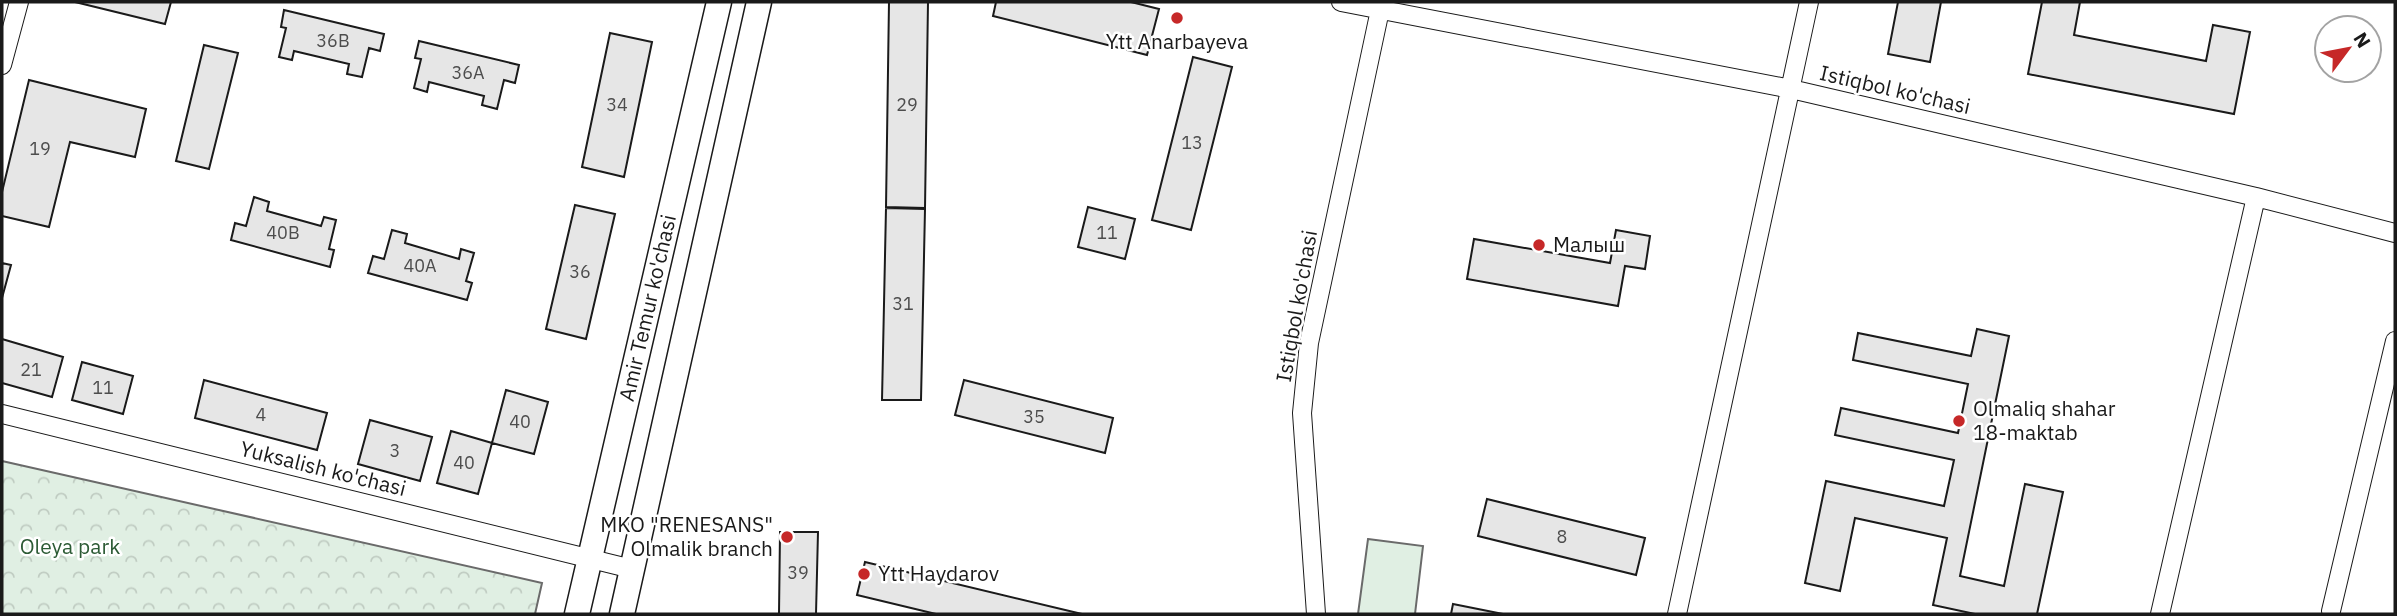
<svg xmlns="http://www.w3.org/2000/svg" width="2397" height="616" font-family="'IBM Plex Sans',sans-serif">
<defs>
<pattern id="forest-crowns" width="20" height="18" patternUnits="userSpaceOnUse" patternTransform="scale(1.75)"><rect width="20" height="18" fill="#e0efe3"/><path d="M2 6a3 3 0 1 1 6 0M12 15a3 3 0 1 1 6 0" fill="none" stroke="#c0ccc2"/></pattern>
</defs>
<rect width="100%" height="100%" fill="#fff"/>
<!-- forest -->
<path fill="url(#forest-crowns)" stroke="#6a6a6a" stroke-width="2" d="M2 461 542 583 535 614H2Z"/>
<!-- garden -->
<path fill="#e0efe3" stroke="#6a6a6a" stroke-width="2" d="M1368 539 1423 546 1415 614H1358Z"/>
<!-- building -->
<path fill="#e6e6e6" stroke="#1a1a1a" stroke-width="2" d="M75 2H171L165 24Z
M889 2H928L925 208 886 207Z
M996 2H1131L1159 9 1147 55 993 16Z
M1898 2H1941L1930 62 1888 54Z
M2042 2H2080L2074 35 2206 61 2213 25 2250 32 2234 114 2028 74Z
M284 10 384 34 380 51 369 48 362 77 347 74 349 64 294 51 292 60 279 57 286 28 281 27Z
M610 33 652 42 624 177 582 167Z
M419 41 519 65 515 83 504 80 497 109 482 105 484 96 429 82 427 92 414 88 421 59 415 58Z
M204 45 238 53 209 169 176 161Z
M1193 57 1232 67 1191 230 1152 220Z
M29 80 146 109 135 157 70 142 49 227 2 216V192Z
M254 197 269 202 267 211 321 226 324 217 336 220 329 249 334 250 330 267 231 240 235 223 246 226Z
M575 205 615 214 586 339 546 329Z
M1088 207 1135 219 1125 259 1078 247Z
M886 208 925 209 921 400H882Z
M392 230 407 234 405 243 459 259 461 249 474 253 466 281 472 283 467 300 368 273 373 256 384 259Z
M1616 230 1650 236 1645 269 1625 266 1618 306 1467 279 1474 239 1610 263Z
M2 263 11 265 2 298Z
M1977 329 2009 336 1960 576 2004 586 2025 484 2063 492 2037 614H1975L1933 605 1947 538 1855 518 1840 591 1805 583 1826 481 1944 506 1954 460 1835 435 1841 408 1958 433 1968 384 1853 360 1858 333 1971 356Z
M2 339 63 357 52 397 2 383Z
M82 362 133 376 123 414 72 400Z
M204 380 327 413 317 450 195 418Z
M964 380 1113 418 1105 453 955 415Z
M506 390 548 402 534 454 492 443Z
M370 420 432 437 420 481 358 464Z
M451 431 492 443 478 494 437 483Z
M1487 499 1645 538 1636 575 1478 536Z
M780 532H818L816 614H779Z
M865 562 1082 614H936L857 595Z
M1453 604 1503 614H1451Z"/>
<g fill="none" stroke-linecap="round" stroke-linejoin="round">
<defs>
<path id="minor" d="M1341 2 1791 89 2256 197 2395 233
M2 65 19 2
M2 414 632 569
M2331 611 2395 341
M1316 614 1302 413 1309 343 1380 10
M1677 614 1809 2
M2160 614 2256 197"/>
<path id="secondary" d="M577 614 719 2
M622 614 759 2"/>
</defs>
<!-- minor casing -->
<use href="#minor" stroke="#1a1a1a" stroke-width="20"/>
<!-- secondary casing -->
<use href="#secondary" stroke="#1a1a1a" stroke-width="27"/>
<!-- minor -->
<use href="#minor" stroke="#fff" stroke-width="18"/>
<!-- secondary -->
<use href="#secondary" stroke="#fff" stroke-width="24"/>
</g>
<!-- markers -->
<g fill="#c62828" stroke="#fff" stroke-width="2.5">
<circle cx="1177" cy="18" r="7"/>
<circle cx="1539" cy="245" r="7"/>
<circle cx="1959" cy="421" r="7"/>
<circle cx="787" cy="537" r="7"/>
<circle cx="864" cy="574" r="7"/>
</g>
<g text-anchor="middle" stroke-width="5" stroke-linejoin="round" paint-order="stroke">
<!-- number labels -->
<g font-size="18" fill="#4d4d4d">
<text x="333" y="47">36B</text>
<text x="468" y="79">36А</text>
<text x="617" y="111">34</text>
<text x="907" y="111">29</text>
<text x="1192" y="149">13</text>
<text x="40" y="155">19</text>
<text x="283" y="239">40B</text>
<text x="1107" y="239">11</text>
<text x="420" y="272">40A</text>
<text x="580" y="278">36</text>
<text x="903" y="310">31</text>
<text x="31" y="376">21</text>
<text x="103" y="394">11</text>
<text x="261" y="421">4</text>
<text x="1034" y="423">35</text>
<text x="520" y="428">40</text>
<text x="395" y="457">3</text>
<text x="464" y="469">40</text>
<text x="1562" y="543">8</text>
<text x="798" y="579">39</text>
</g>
<!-- poi labels -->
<g font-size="21" fill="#1a1a1a" stroke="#fff" text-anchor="start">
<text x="1177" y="49" text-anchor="middle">Ytt Anarbayeva</text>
<text x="1553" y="252">Малыш</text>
<text x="1973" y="416">Olmaliq shahar<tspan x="1973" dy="24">18-maktab</tspan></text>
<text x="773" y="532" text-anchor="end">MKO "RENESANS"<tspan x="773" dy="24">Olmalik branch</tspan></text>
<text x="878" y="581">Ytt Haydarov</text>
</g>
<!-- street labels -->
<g font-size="21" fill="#1a1a1a" stroke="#fff">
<text transform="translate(1895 90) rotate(13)" y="7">Istiqbol ko'chasi</text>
<text transform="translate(1297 306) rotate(-80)" y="7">Istiqbol ko'chasi</text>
<text transform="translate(648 308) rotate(-77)" y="7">Amir Temur ko'chasi</text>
<text transform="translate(323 469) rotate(14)" y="7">Yuksalish ko'chasi</text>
</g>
<!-- park labels -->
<g font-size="21" fill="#2b5a34" stroke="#fff">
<text x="70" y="554">Oleya park</text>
</g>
</g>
<!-- border -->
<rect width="2397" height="616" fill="none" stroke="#1a1a1a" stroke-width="7"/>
<!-- north arrow -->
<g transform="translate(2348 49) rotate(58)"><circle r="33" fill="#ffffff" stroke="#a3a3a3" stroke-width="2"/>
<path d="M0-5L12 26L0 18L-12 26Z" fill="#c62828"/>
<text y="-10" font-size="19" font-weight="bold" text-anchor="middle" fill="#1a1a1a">N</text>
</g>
</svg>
